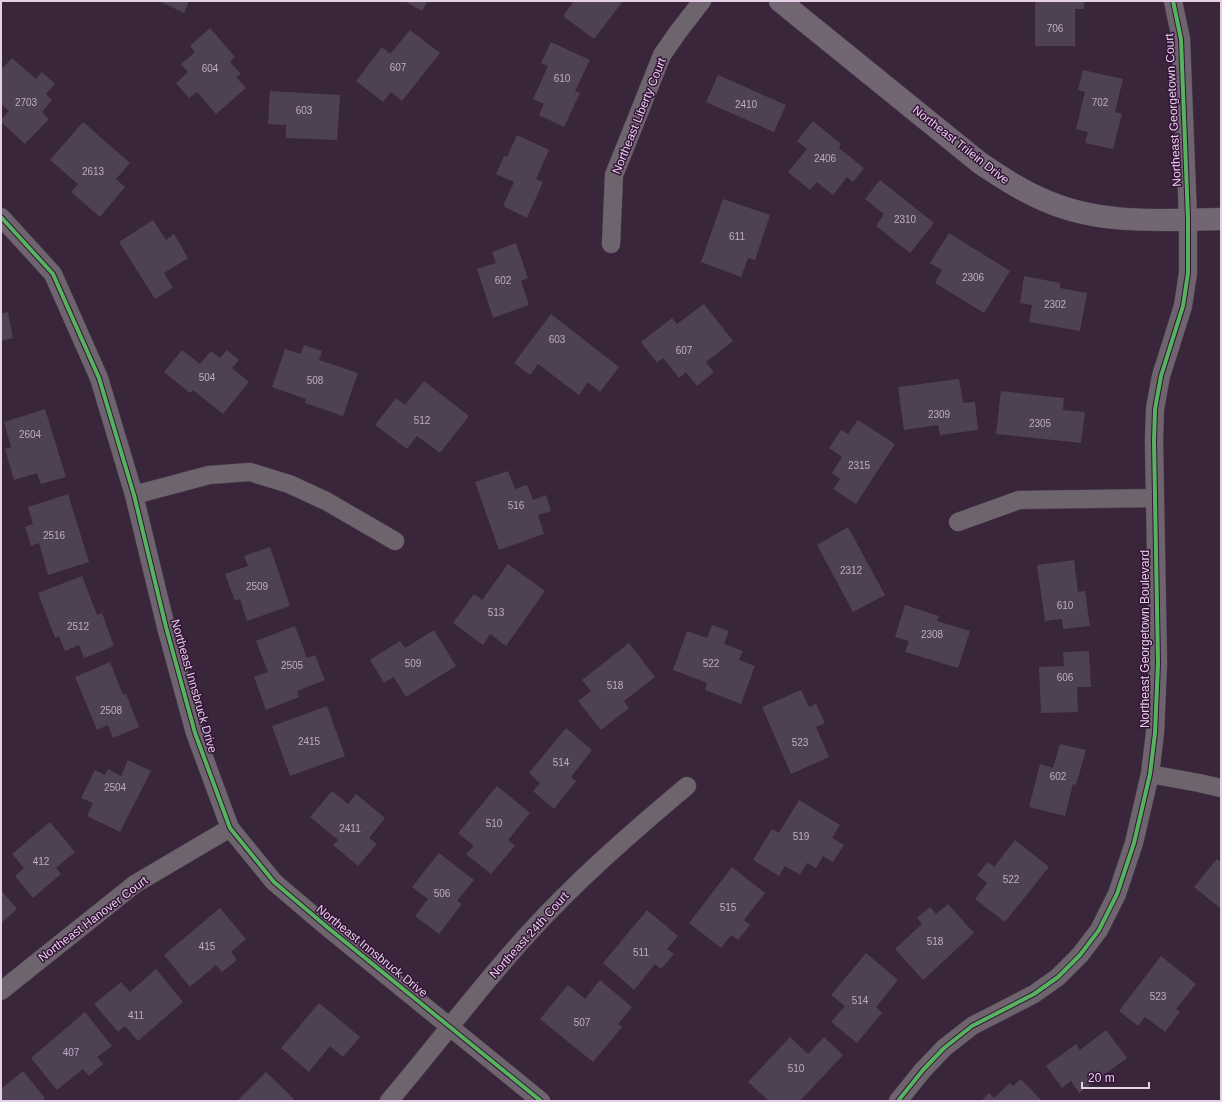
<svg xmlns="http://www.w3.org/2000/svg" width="1222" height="1102" font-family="Arial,sans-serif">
<rect width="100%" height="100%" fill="#39263b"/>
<!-- building -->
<path fill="#4e4154" d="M159 1H189L184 13Z
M404 1H428L422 11Z
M574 1H623L594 39 563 16Z
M1035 1H1084V9H1075V46H1035Z
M210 28 235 57 230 62 241 74 236 77 246 88 216 114 197 92 189 98 176 83 188 72 181 64 195 52 190 46Z
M410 30 440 53 402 101 391 92 383 102 356 81 382 47 390 54Z
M551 42 590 60 575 91 580 93 564 127 539 115 544 104 533 99 548 66 541 63Z
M12 58 36 79 42 72 55 84 46 94 52 100 42 112 49 119 25 144 1 122V120L9 111 1 104V70Z
M1083 70 1123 79 1115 112 1122 114 1113 149 1085 143 1088 132 1076 129 1085 92 1078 90Z
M718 75 786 105 774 132 706 102Z
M270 91 340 95 337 140 286 138V125L268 124Z
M813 121 841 144 839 148 864 168 853 182 847 177 833 195 817 182 810 190 788 172 807 149 797 141Z
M83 122 130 163 116 179 125 187 100 217 71 192 78 184 50 160Z
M517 135 549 150 536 179 543 182 527 218 503 206 514 182 496 174 504 156 507 157Z
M880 180 934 223 910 253 876 226 884 214 865 199Z
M723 199 770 215 755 260 748 258 741 277 701 262Z
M153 220 166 240 174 234 188 258 164 273 173 288 155 299 119 242Z
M949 233 1010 271 984 313 935 283 942 270 930 263Z
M516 243 528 278 521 281 529 305 493 318 477 269 496 263 492 252Z
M1024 276 1060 283V288L1087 293 1080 331 1029 322 1032 305 1020 303Z
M704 304 733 341 706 362 714 372 697 386 686 372 679 378 663 358 657 363 641 342 672 318 677 324Z
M8 312 13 338 1 341V314Z
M551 314 619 367 600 392 588 382 579 395 538 364 530 375 514 363Z
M304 345 322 351 319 360 358 373 343 416 305 403 306 399 272 387 285 349 301 354Z
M182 350 200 364 211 351 220 358 227 350 239 360 232 368 249 382 223 414 193 390 190 393 164 372Z
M959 379 963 403 975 402 978 430 940 435 938 425 904 430 898 387Z
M424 381 469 416 440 453 417 436 407 449 375 425 396 398 405 405Z
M1001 391 1064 398 1063 410 1085 412 1081 443 996 434Z
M45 409 66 477 41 484 37 473 14 480 5 449 11 447 4 422Z
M858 420 895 444 856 504 833 489 840 479 832 473 842 457 829 448 841 430 848 434Z
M508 471 515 489 527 485 533 500 546 495 551 511 538 515 544 534 499 550 475 482Z
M68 494 89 562 48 575 39 543 31 546 25 527 33 524 28 507Z
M848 527 885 595 853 612 817 545Z
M270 547 290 606 247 621 240 599 235 601 225 574 248 566 244 556Z
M1074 560 1078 592 1085 591 1090 626 1063 629 1062 619 1045 621 1037 565Z
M508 564 545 591 506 646 490 634 483 645 453 623 474 594 482 600Z
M82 576 97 615 102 613 114 646 84 658 79 645 65 651 59 636 55 638 38 593Z
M905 605 939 616 937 621 970 631 958 668 905 652 909 641 895 637Z
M712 625 729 631 724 644 743 651 739 660 755 666 741 704 705 690 707 683 673 670 687 631 707 638Z
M295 626 307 658 315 655 325 680 297 691 299 697 266 710 254 677 268 672 256 641Z
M434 630 456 666 406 697 394 677 384 683 370 660 400 641 405 648Z
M629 643 655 677 624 701 629 708 601 730 578 701 591 691 582 680Z
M1089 651 1091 687H1077L1078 712 1041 713 1039 667 1064 666 1063 652Z
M110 662 123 695 126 694 139 727 113 738 108 725 97 730 75 677Z
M801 690 809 707 816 704 825 723 816 727 829 757 791 774 762 707Z
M327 706 345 756 290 776 272 726Z
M566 728 592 750 571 777 576 781 554 809 533 791 540 783 529 773Z
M1060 744 1086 750 1076 785 1073 784 1065 816 1029 807 1040 764 1053 768Z
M128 760 151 771 120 832 87 816 93 803 81 798 95 770 105 775 108 769 121 776Z
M497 786 530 813 508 840 515 846 491 874 466 854 474 846 458 833Z
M332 791 348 804 356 794 385 818 369 838 377 844 358 866 333 845 338 840 310 817Z
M799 800 840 825 832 838 844 845 833 862 823 856 816 868 807 863 800 875 785 866 779 876 753 860 772 829 779 833Z
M50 822 75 852 56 868 61 874 33 898 15 876 24 868 12 854Z
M1015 840 1049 867 1005 922 975 899 987 883 977 875 988 862 994 867Z
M439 853 474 880 457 901 462 904 439 934 415 916 428 899 412 887Z
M1217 859 1221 862V909L1194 887Z
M732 867 765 893 744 920 750 925 738 940 731 935 721 948 689 923Z
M1 890 17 909 1 923Z
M948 904 974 933 923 980 895 949 922 924 917 918 930 907 936 914Z
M220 908 246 939 231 952 237 960 222 972 216 965 190 987 164 955Z
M647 910 678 936 667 949 674 954 661 969 655 964 634 990 603 963Z
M866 953 898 980 876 1007 882 1013 857 1043 831 1022 845 1006 831 995Z
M1161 956 1196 984 1176 1009 1180 1012 1165 1032 1145 1017 1138 1026 1119 1011Z
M156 969 183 1002 138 1041 125 1026 118 1032 94 1004 121 982 130 992Z
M600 980 632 1007 618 1024 622 1027 593 1062 540 1019 568 985 585 999Z
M319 1003 360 1037 343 1057 330 1046 309 1072 281 1048Z
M85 1012 112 1046 97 1057 103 1064 89 1076 83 1069 57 1090 31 1058Z
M1106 1030 1127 1058 1079 1093 1071 1081 1062 1088 1046 1066 1076 1044 1080 1050Z
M790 1037 808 1054 824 1037 843 1055 800 1101H769L748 1082Z
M23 1071 45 1098 41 1101H1V1089Z
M266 1072 294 1099 292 1101H237Z
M1021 1079 1042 1101H981L989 1093 994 1098 1010 1083 1013 1086Z"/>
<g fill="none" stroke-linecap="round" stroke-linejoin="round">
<defs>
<path id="street" d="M1 217 53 274 99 378 134 495 166 627 195 733 230 828 274 882 327 927 541 1101
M611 244 614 175 662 55 678 32 702 1
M134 495 209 475 250 472 289 484 326 501 395 541
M958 522 1019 500 1155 498
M1150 774 1199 783 1221 788
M1 991 135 884 230 828
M389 1101C435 1047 478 989 527 935 576 881 631 833 687 786
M898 1101 923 1070 944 1048 972 1026 1034 994 1058 977 1080 955 1099 930 1117 894 1134 843 1150 774 1155 733 1158 663 1154 441 1155 409 1161 376 1183 306 1188 273V219L1181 39 1173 1"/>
<path id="secondary" d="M780 1 980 163C1001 177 1022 191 1046 201 1101 225 1162 220 1221 219"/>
</defs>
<!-- street casing -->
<use href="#street" stroke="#534355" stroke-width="19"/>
<!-- secondary casing -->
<use href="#secondary" stroke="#534355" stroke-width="23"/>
<!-- street -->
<use href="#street" stroke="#6d646d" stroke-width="18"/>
<!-- secondary -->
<use href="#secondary" stroke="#716672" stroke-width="22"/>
<defs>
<path id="cycleway" d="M1 217 53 274 99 378 134 495 166 627 195 733 230 828 274 882 327 927 541 1101
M898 1101 923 1070 944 1048 972 1026 1034 994 1058 977 1080 955 1099 930 1117 894 1134 843 1150 774 1155 733 1158 663 1154 441 1155 409 1161 376 1183 306 1188 273V219L1181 39 1173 1"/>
</defs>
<!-- cycleway casing -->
<use href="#cycleway" stroke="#351439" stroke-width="6"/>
<!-- cycleway -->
<use href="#cycleway" stroke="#56b35d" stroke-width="4"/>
</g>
<g text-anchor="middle" stroke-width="3" stroke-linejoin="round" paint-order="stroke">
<!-- number labels -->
<g font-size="10" fill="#bfacc2">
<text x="1055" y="32">706</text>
<text x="398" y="71">607</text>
<text x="210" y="72">604</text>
<text x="562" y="82">610</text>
<text x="26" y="106">2703</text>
<text x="1100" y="106">702</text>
<text x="746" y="108">2410</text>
<text x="304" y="114">603</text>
<text x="825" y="162">2406</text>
<text x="93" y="175">2613</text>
<text x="905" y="223">2310</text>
<text x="737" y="240">611</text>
<text x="973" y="281">2306</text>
<text x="503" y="284">602</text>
<text x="1055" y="308">2302</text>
<text x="557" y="343">603</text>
<text x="684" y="354">607</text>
<text x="207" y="381">504</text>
<text x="315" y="384">508</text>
<text x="939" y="418">2309</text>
<text x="422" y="424">512</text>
<text x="1040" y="427">2305</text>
<text x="30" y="438">2604</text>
<text x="859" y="469">2315</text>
<text x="516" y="509">516</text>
<text x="54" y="539">2516</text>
<text x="851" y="574">2312</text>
<text x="257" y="590">2509</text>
<text x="1065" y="609">610</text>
<text x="496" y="616">513</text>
<text x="78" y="630">2512</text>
<text x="932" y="638">2308</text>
<text x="413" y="667">509</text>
<text x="711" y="667">522</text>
<text x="292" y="669">2505</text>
<text x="1065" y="681">606</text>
<text x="615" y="689">518</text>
<text x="111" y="714">2508</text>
<text x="309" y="745">2415</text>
<text x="800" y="746">523</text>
<text x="561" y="766">514</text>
<text x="1058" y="780">602</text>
<text x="115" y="791">2504</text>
<text x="494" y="827">510</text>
<text x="350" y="832">2411</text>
<text x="801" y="840">519</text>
<text x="41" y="865">412</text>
<text x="1011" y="883">522</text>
<text x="442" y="897">506</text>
<text x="728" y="911">515</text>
<text x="935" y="945">518</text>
<text x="207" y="950">415</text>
<text x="641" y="956">511</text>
<text x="1158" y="1000">523</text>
<text x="860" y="1004">514</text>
<text x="136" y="1019">411</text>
<text x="582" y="1026">507</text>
<text x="71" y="1056">407</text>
<text x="796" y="1072">510</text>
</g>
<!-- street labels -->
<g font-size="12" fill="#e5d0e7" stroke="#351439">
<text transform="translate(1173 110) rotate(-93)" y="4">Northeast Georgetown Court</text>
<text transform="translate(639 116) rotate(-68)" y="4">Northeast Liberty Court</text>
<text transform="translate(961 145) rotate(38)" y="4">Northeast Trilein Drive</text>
<text transform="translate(1145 639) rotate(-90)" y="4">Northeast Georgetown Boulevard</text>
<text transform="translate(194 686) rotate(74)" y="4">Northeast Innsbruck Drive</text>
<text transform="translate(93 919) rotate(-37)" y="4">Northeast Hanover Court</text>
<text transform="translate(529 935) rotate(-48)" y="4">Northeast 24th Court</text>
<text transform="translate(372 951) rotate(39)" y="4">Northeast Innsbruck Drive</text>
</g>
</g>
<!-- border -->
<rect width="1222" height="1102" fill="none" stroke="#e5d0e7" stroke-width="4"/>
<!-- scale -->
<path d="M1082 1082v6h67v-6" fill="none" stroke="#e5d0e7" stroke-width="2"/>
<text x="1088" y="1082" font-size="12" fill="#e5d0e7" stroke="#351439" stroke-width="3" paint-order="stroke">20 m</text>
</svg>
